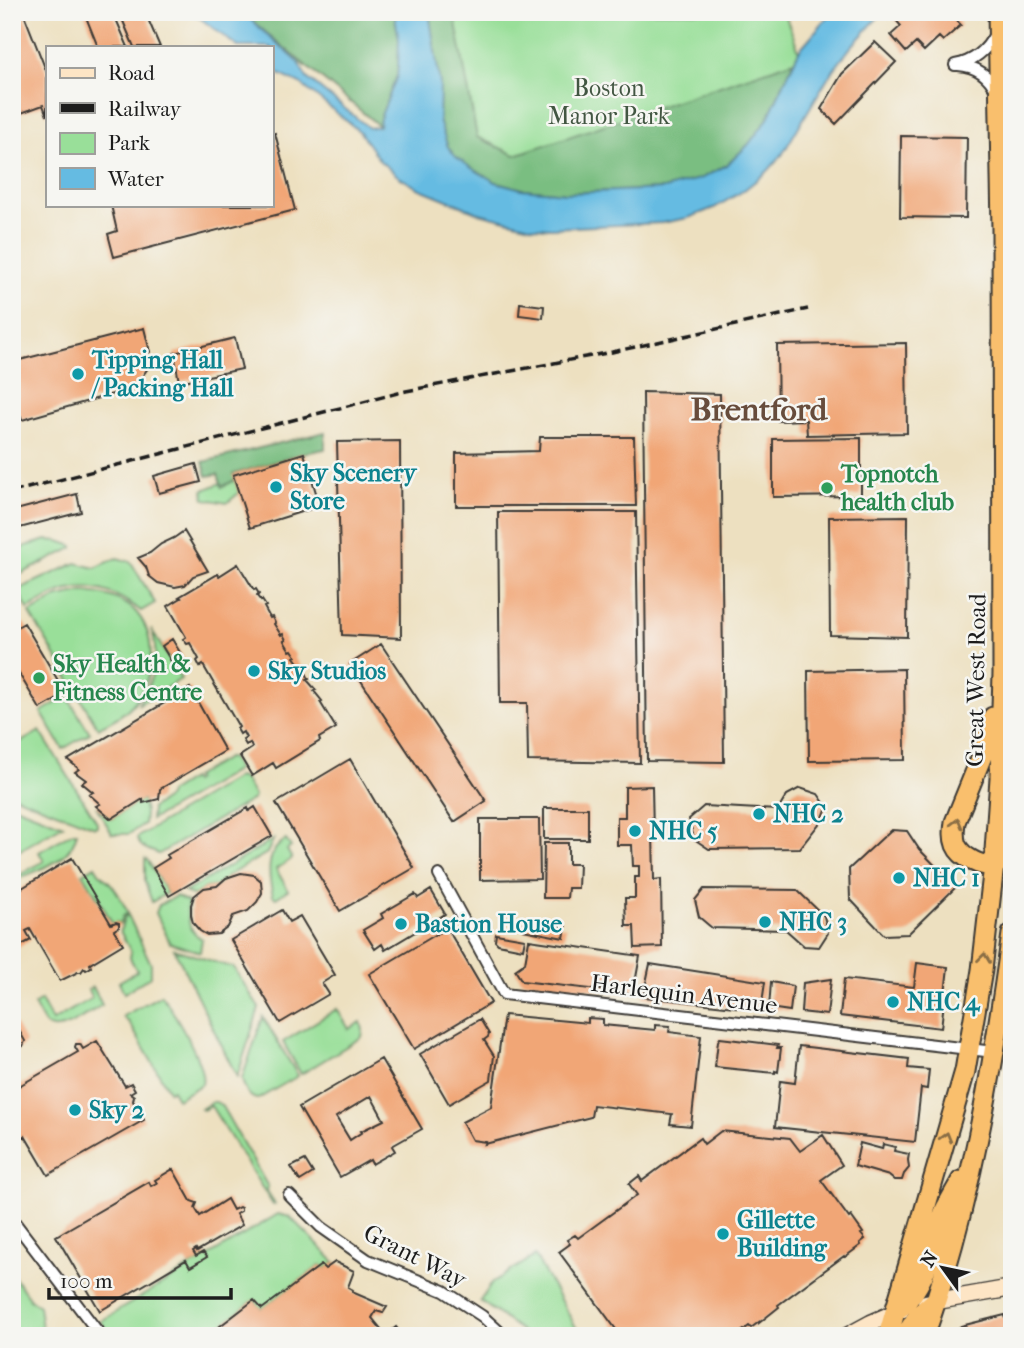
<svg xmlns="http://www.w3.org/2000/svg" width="1024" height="1348" font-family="'IM FELL French Canon',serif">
<rect width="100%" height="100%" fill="#f6f6f2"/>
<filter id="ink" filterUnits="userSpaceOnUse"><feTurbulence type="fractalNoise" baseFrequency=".0143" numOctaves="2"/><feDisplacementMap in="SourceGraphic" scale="14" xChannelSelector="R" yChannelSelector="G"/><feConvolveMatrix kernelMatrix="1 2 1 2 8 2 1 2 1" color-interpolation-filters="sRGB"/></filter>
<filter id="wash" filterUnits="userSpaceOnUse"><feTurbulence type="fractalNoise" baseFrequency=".00686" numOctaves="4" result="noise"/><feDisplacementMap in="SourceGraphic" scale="28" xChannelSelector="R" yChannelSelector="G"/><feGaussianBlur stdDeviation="1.57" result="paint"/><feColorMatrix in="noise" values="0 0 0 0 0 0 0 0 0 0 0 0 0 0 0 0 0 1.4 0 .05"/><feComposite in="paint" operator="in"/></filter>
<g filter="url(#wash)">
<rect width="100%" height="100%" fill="#ede0c0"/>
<!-- green -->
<path fill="#99df99" stroke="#5a7e5a" stroke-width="2" d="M242 12H784L799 51 783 83 702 178 398 142 319 75 297 61Z
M235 480 239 493 227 503 205 499 203 490 221 483 222 487Z
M47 540 59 541 73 546V548L19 575 12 577V555L26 546Z
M117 558 131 562 155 603 141 611C119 594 97 584 68 590 54 593 41 602 28 609L17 590 76 563 95 568Z
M83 592C101 593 119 597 133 609 158 633 155 679 133 704 124 715 111 721 98 728L30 613 58 597Z
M151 629 181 679 138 705C153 681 161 656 151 629Z
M67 696 90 733 63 749 41 712Z
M40 731 97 822V826L95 827 12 795V747Z
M227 758H231L237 768 236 771 151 820 152 808 168 797 169 793 191 779 193 782 196 780 194 777Z
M238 777 244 779 254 796 253 799 159 854C150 850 140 849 137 838L139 836Z
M143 799 145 814 144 824 129 834H112L111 832 96 806 111 819Z
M12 805 63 825 15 853 12 849Z
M73 832H77C71 864 36 869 12 882V879L44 861 39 852Z
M273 840 267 853 229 875 217 886 204 888 194 896 185 892Z
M286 840 291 847 287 850 292 859 276 869 288 890 276 898 273 896C268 876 265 851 286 840Z
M145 859 148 861 167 893 152 902 145 882Z
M95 866C100 876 103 876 110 883 118 891 123 903 128 913L123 916 120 924 117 922 113 924 83 873Z
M176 896 188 902C186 917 188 931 202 939L200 952 170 943 156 913 159 905Z
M128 915 151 964V976L124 993 119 982 137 971 130 958 131 952 120 931 125 917Z
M174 949 234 968 259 1008 237 1077Z
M93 987 102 1005C90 1012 58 1037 46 1025 41 1020 38 1011 34 1005L41 1000 52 1021 92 998 88 990Z
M161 995C173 1010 207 1066 202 1084L177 1099 172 1090 169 1091 128 1021H126L123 1016Z
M337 1009 349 1029 361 1022 363 1030 362 1037 301 1074 283 1042Z
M263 1017 298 1076 258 1099C249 1099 244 1088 242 1079Z
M212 1102H216L221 1105 268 1187 267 1191 275 1204 273 1205 211 1106 203 1110 201 1109Z
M278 1214 290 1217 335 1262 325 1269 321 1265 262 1309 254 1300 207 1336H109L101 1321Z
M535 1256 581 1336H526L519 1329 480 1301 493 1282Z
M12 1274 30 1299 39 1306 43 1336H12Z"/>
<!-- forest -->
<path fill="#7abe81" stroke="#4b6d4e" stroke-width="2" d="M242 12H394L399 39 398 67 397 76 380 118 379 126C334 88 287 51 242 12Z
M429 12H454L477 137 515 155 794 61 767 120 748 145 727 165 702 178 664 189 566 193 522 189 496 182 473 169 456 158 448 147 439 121 440 84Z
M325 432V449L304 453 234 474 235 480 222 487 218 474 207 476 203 462Z"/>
<!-- water -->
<path fill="#65bbe2" stroke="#406c7f" stroke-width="2" d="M192 12H242L297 61 307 78 369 128 379 126 380 118 397 76 398 67 399 39 394 12H429L440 84 439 121 448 147 456 157 473 169 496 182 522 189 566 193 664 189 702 178 727 165 748 145 767 120 800 49 832 12H883L851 47 827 79 782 155 768 171 743 191 714 208 688 218 662 223 551 228 534 227 479 213 418 188 399 177 380 161 359 131 302 85 271 70V47H238Z"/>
<g id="blocks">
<!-- building -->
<path fill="#f1a676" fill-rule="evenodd" d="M12 12H23L47 73V116L43 105 13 116 12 114Z
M84 12H113L128 47H98Z
M123 12H145L160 47H134L120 14Z
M902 12H967L957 21 961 25 943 41 939 37 924 51 916 43 906 52 891 35 901 26 895 19Z
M875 42 896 62 836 124 821 109 842 74Z
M275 133 295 210 114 257 108 234 117 231 111 205H271V134Z
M901 136 967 137 966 218 900 217Z
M520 303 544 306 543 318 519 315Z
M144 328 150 352 145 354 148 368 134 388 22 420 21 416 14 411 12 404 17 396 12 380V362Z
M235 338 242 369 179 382 174 353Z
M906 343 907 433 807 435 806 420 778 421 777 345Z
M643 392 720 394 724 762 647 761Z
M540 437H634L636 506H456V453L539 451Z
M861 438V496L773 497V439Z
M400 441 401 638 342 635 337 442Z
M304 453 320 506 250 528 233 475Z
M196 464 201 482 159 493 154 476Z
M77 494 81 512 12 530V511Z
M498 512H636L640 763 528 761 527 703H500Z
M908 516 907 637 830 635 829 517Z
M184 531 208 571 193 576 185 585 175 587 158 583 149 576 146 567 138 558 150 553 161 544 174 538Z
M238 564 254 590 256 589 259 594 257 596 261 601 262 600 266 606 264 607 270 618 272 617 275 623 274 624 281 635 283 634 286 640 284 641 290 651 292 650 296 656 294 657 302 668 301 669 304 674 306 673 309 679 307 680 316 690 314 691 322 701 320 702 336 728 319 738 320 741 276 768 273 763 252 776 240 756 252 748 250 743 246 745 243 740 246 738 243 732 240 734 237 729 239 727 203 665 200 667 197 661 199 659 190 643 187 644 183 639 186 637 168 606 181 598 179 597 218 574 219 576Z
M24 623 66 694 40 709 12 662V630Z
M172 639 187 664 177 671 162 646Z
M381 644 486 801 454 822 350 664Z
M904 669 905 760 809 761 808 671Z
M190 688 225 751 160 789 159 799 143 803V799L111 819 96 806 100 804 89 794 93 792 82 783 86 780 75 772 79 769 68 760Z
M350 759 414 868 340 911 276 803Z
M652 786 654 880 661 879 662 947 635 948 634 926H626L625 898H635V877H639V866H633L632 845H617V817H625V787Z
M800 788 818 794 827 807 822 820 800 848 709 849 694 839 689 819 704 806 778 810 787 795Z
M255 807 272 836 169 896 153 868 169 858 167 855 248 808 249 811Z
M544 808H588V839H544Z
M480 819H539L540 879 480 880Z
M891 830 907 831 919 849 956 887 908 934 884 935 850 899 849 869Z
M544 843H568V864H579L578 888H568L567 898H543Z
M72 858 111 924 116 922 119 923V927L114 930 123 944 90 964 91 967 88 969 86 970 84 968 81 972H78L60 981 30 929 26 931 31 940 12 950V894Z
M241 873 254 875 261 881 262 893 257 902 248 911 233 916 228 927 219 934 207 935 200 931 193 923 191 915V905L194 896 204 888 217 886 226 878Z
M704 889 797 890 824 916 828 933 819 947 804 946 786 930 712 928 699 917 695 900Z
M431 890 445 914 385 950 382 944 375 949 363 930 383 918 381 914 415 894 418 898Z
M282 910 289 922 300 916 335 975 322 983 329 994 280 1023 231 940Z
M525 920 566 927 564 938 523 930Z
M447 928 491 1003 414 1049 369 974Z
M496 934 525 939 523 949 498 944 495 941Z
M529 940 640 956 633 994 522 981 515 970 525 963Z
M917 963 948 967 941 1028 840 1016 844 979 914 987Z
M650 964 765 982 761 1010 643 997Z
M831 979 827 1015 801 1012 803 983Z
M771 982 793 986 790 1011 769 1008Z
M504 1015 588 1023V1018L603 1019V1025L655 1030V1025L670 1026 669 1032 701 1036 691 1126 670 1124 672 1114 593 1105 591 1117 485 1144 486 1142 472 1140 462 1122 491 1107Z
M12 1018 25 1041 23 1046 12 1053Z
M480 1019 489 1034 488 1037 484 1040 494 1056 491 1080 449 1104 420 1054Z
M720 1038 778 1045 777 1048H781L778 1072 775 1071V1073L715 1067 718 1041Z
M97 1041 125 1086 131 1083 135 1090 130 1093 134 1096 133 1101 144 1120 48 1175 25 1136 12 1144V1090L78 1052 75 1047 76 1044H80L83 1049Z
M799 1046 909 1059 908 1068 929 1070 927 1089 921 1088 915 1142 775 1127 780 1081 795 1083Z
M381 1059 422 1129 392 1146 395 1151 372 1164 370 1160 340 1177 299 1107ZM371 1096 384 1120 361 1131 362 1132 350 1140 336 1117Z
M721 1131 790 1138 800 1151 823 1135 842 1165 821 1180 849 1218 851 1216 863 1233 861 1234 865 1239 860 1243 861 1245 845 1257 844 1256 778 1305 779 1307 759 1323V1322L751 1328 749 1326 736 1336H621L559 1252 570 1244 567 1240 575 1235 578 1238 637 1195 629 1184 639 1176 642 1181 700 1138 704 1144Z
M860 1143 882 1149 883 1144 895 1147 894 1151 909 1154 908 1160 909 1168 904 1174 902 1180H894L889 1176 855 1166Z
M305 1160 313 1173 300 1181 291 1167Z
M173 1169 191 1201 197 1203 195 1208 200 1216 227 1199 233 1210 239 1207 241 1208V1211L236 1214 242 1225 197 1251 196 1249 193 1251 196 1256 203 1252 207 1257 190 1267 186 1260 100 1311 56 1236 149 1182 151 1186 157 1183 155 1180Z
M335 1262 354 1271 348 1287 353 1290 352 1292 387 1307 383 1313 376 1311 372 1318 386 1335 396 1327 403 1336H207L254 1300 262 1309 321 1265 325 1269Z
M1005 1315 1010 1336H949L961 1326Z"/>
</g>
</g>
<g filter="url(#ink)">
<use href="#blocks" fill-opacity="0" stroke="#3b3935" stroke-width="2"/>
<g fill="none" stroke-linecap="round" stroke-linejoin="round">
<defs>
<path id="street" d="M955 65C973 62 987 50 995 34
M958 65C976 66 989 75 997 92
M439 875 504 994 994 1052
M289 1195 321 1227 368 1260 444 1291 482 1316 504 1336
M12 1219 101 1336"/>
<path id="secondary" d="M926 1303 1012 1288
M847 1336 871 1323 901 1310"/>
<path id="highway" d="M993 717 984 751 955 822C954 830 953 837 956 845 961 857 983 869 996 864 1003 862 1008 854 1012 848
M901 1307C930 1279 931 1244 945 1210 950 1200 956 1190 961 1181
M888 1336 965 1071 982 970 994 865 1000 778 1003 673 1002 230 998 12
M905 1336 918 1316 934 1302
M924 1336C970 1206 993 1070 1012 934"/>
</defs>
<!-- street casing -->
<use href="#street" stroke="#3b3935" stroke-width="14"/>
<!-- secondary casing -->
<use href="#secondary" stroke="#3b3935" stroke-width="19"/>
<!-- highway casing -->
<use href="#highway" stroke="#3b3935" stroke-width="23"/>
<!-- street -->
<use href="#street" stroke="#fff" stroke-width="10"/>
<!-- secondary -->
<use href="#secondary" stroke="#fde5c5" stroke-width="16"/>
<!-- highway -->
<use href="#highway" stroke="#f9bf6d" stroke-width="19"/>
<!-- rail -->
<path stroke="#1c1c1c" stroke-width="3.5" stroke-dasharray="10 5" stroke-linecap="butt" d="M12 492 406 391 612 352 808 309"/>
</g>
<!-- one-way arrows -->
<defs><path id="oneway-chevron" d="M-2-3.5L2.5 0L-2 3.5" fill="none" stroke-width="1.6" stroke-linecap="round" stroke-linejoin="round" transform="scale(1.75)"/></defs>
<g stroke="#8a6e44">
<use href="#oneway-chevron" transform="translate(957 823) rotate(-75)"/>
<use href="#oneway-chevron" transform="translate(984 958) rotate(-83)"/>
<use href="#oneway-chevron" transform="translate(946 1137) rotate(-74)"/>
</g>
</g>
<!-- markers -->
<g fill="#0f9aa8" stroke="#f6f6f2" stroke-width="2.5">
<circle cx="78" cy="374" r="7"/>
<circle cx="276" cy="487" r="7"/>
<circle cx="254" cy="671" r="7"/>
<circle cx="759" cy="814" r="7"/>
<circle cx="635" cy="831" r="7"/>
<circle cx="899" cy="878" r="7"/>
<circle cx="765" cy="922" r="7"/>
<circle cx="401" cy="924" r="7"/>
<circle cx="893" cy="1002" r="7"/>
<circle cx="75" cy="1110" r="7"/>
<circle cx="723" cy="1234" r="7"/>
</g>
<g fill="#2e9e5b" stroke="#f6f6f2" stroke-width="2.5">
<circle cx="827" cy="488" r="7"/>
<circle cx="39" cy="678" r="7"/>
</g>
<g text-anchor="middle" stroke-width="5" stroke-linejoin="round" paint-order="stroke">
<!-- park labels -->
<g font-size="24" fill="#425642" stroke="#f6f6f2">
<text x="609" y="96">Boston<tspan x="609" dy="28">Manor Park</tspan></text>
</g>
<!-- culture labels -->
<g font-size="24" font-weight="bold" fill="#0d838f" stroke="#f6f6f2" text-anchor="start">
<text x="92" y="368">Tipping Hall<tspan x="92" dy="28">/ Packing Hall</tspan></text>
<text x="290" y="481">Sky Scenery<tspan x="290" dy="28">Store</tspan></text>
<text x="268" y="679">Sky Studios</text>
<text x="773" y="822">NHC 2</text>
<text x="649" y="839">NHC 5</text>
<text x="913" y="886">NHC 1</text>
<text x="779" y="930">NHC 3</text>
<text x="415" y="932">Bastion House</text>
<text x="907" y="1010">NHC 4</text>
<text x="89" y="1118">Sky 2</text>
<text x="737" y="1228">Gillette<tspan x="737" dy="28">Building</tspan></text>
</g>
<!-- leisure labels -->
<g font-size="24" font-weight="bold" fill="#27864d" stroke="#f6f6f2" text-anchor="start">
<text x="841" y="482">Topnotch<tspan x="841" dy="28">health club</tspan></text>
<text x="53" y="672">Sky Health &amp;<tspan x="53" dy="28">Fitness Centre</tspan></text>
</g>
<!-- street labels -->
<g font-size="24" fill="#1c1c1c" stroke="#f6f6f2">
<text transform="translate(976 680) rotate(-89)" y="8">Great West Road</text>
<text transform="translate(684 994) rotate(7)" y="8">Harlequin Avenue</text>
<text transform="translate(415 1256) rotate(27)" y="8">Grant Way</text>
</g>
<!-- district labels -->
<g font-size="32" font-weight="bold" fill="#674c3c" stroke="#f6f6f2">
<text x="759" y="420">Brentford</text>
</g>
</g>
<!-- margin -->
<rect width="1024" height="1348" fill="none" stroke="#f6f6f2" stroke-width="42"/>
<!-- legend -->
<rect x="46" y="46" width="228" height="161" fill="#f6f6f2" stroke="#9f9f9c" stroke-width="2"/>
<rect x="60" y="68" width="35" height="10" fill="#fde5c5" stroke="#9f9f9c" stroke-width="2"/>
<text x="108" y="80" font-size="21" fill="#1c1c1c">Road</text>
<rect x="60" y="103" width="35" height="10" fill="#1c1c1c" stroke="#9f9f9c" stroke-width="2"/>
<text x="108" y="116" font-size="21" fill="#1c1c1c">Railway</text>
<rect x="60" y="133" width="35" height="21" fill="#99df99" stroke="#9f9f9c" stroke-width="2"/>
<text x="108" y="150" font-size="21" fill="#1c1c1c">Park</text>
<rect x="60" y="168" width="35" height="21" fill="#65bbe2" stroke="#9f9f9c" stroke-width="2"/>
<text x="108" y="186" font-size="21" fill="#1c1c1c">Water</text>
<!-- north arrow -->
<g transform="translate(943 1268) rotate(303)" stroke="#f6f6f2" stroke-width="5" paint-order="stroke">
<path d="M0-5L12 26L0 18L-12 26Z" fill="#1c1c1c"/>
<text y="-10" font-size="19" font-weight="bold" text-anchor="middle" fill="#1c1c1c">N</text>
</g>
<!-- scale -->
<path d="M49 1288v10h182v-10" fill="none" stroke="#1c1c1c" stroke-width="3.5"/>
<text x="60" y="1288" font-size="21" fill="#1c1c1c" stroke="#f6f6f2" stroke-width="5" paint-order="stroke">100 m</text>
</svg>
